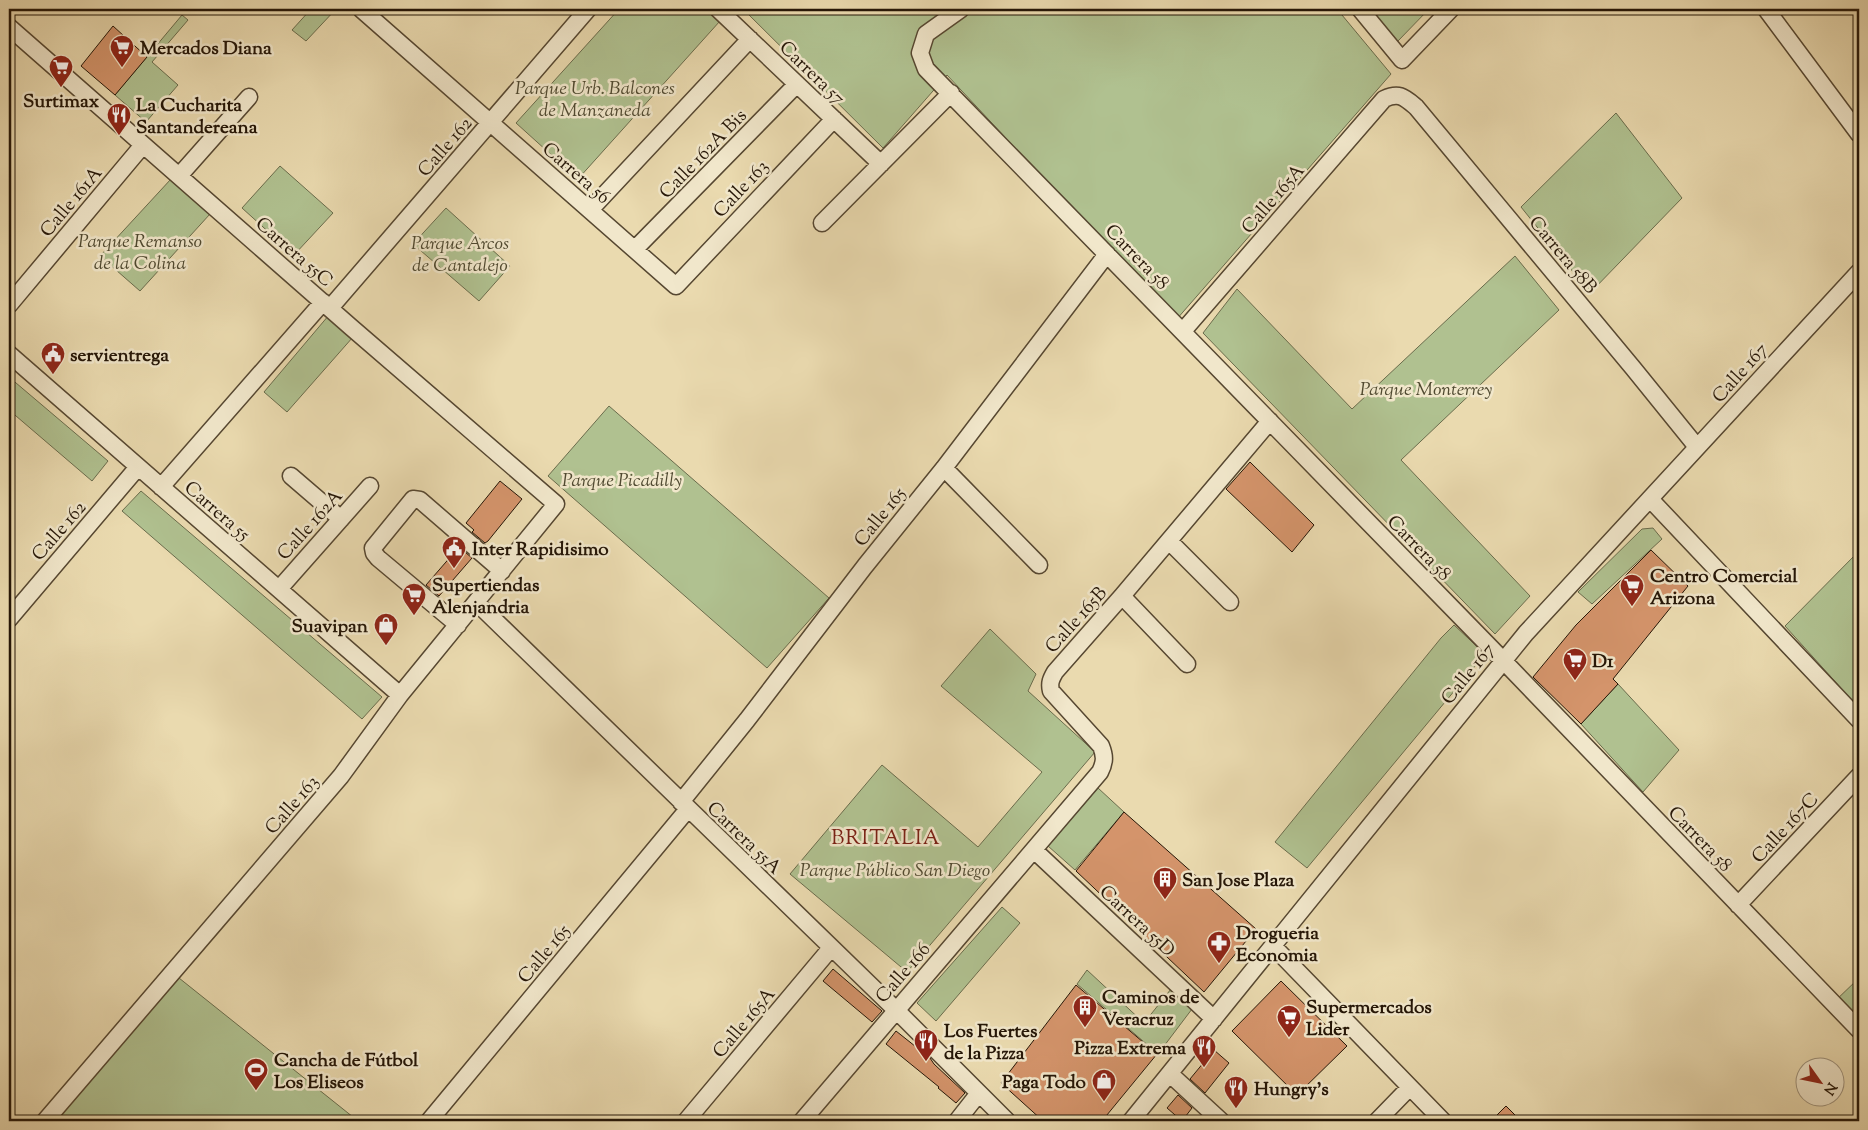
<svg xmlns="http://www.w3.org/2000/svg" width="1868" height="1130" font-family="'Sorts Mill Goudy',serif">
<rect width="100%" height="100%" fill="#eadaaf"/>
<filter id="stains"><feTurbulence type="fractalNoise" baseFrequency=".004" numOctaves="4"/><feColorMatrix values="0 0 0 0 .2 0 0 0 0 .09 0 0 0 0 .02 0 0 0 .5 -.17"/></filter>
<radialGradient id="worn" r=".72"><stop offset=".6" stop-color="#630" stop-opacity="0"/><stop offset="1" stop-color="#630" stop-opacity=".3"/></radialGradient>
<!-- green -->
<path fill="#b0c190" stroke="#6a6c4c" d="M311 9H336L306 41 292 30Z
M619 9H706L720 21 578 179 516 123Z
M743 9H1337L1391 74 1176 320 947 75 883 148Z
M1371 9H1429L1397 42Z
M182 15 188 20 152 62 178 85 146 122 115 95Z
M1616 113 1682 198 1590 293 1521 207Z
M280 166 333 213 294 255 242 208Z
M171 179 210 214 140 291 100 256Z
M446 208 510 266 479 301 413 244Z
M1515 256 1559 310 1401 460 1530 596 1495 634 1203 333 1237 289 1352 409Z
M329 315 353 337 287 412 264 392Z
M9 377 108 461 92 481 9 410Z
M609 406 829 598 767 668 548 476Z
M141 491 382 697 362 719 122 511Z
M1653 528 1662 539 1592 604 1578 592 1642 529Z
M1859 551V708L1785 626Z
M1454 625 1485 654 1307 868 1275 842 1441 638Z
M990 629 1036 674 1028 691 1095 752 907 972 790 874 882 765 978 847 1042 772 941 686Z
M1618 684 1679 750 1643 792 1581 724Z
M1098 788 1124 812 1075 870 1048 846Z
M1002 907 1020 923 936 1021 917 1003Z
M1087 970 1144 1023 1171 989 1192 1009 1158 1054 1077 984Z
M179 978 358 1121H55Z
M1859 978V1030L1833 1003Z"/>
<!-- building -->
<path fill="#d4946b" stroke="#251607" d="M113 26 147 57 115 95 81 66Z
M1250 462 1314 525 1292 552 1226 489Z
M500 481 522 499 488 541 485 543 472 532 474 530 466 523Z
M459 547 472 558 439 596 426 585Z
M1651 550 1688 586 1613 679 1618 684 1581 724 1533 677 1576 625Z
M1124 812 1256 929 1204 992 1076 871Z
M833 969 882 1011 872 1022 823 981Z
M1281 981 1347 1046 1297 1095 1232 1031Z
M1076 985 1157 1054 1102 1121H1043L1001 1083Z
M896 1031 930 1058 934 1064 965 1093 956 1103 938 1088 939 1087 886 1044Z
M1214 1050 1229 1063 1205 1093 1190 1079Z
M1178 1095 1192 1108 1182 1121 1167 1108Z
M1506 1106 1521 1121H1491Z"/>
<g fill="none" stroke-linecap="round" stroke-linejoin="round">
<defs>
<path id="minor" d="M361 9 676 286 834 119
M718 9 881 164
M961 9 926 34 920 53 926 69 1493 650 1859 1030
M1360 9 1402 60 1451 9
M1766 9 1859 134
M9 27 352 328 556 504 400 695 341 776 45 1121
M179 176 249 97
M590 210 750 39
M822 223 951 93
M635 249 797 84
M9 305 143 145
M330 308 588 9
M1183 331 1384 99C1399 92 1404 97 1416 107L1633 368 1697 447
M9 354 400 695
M944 468 1039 565
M291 476 341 519
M161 487 323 302
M1650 499 1859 720
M1169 541 1230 602
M279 589 370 486
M1122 596 1187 664
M476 602 896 1010 1007 1121
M9 619 138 467
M458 625 378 558 374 553 373 548 413 499 420 500 502 571
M681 802 747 720 865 566 944 468 1107 254
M1034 850 1214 1019
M1738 905 1859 776
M1273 946 1443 1121
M1170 1074 1221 1121
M429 1121 688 809
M686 1121 831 948
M802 1121 1100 772C1105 762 1105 756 1101 746L1051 691C1049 683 1051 679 1055 672L1122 596 1270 421
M957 1121 979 1093
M1131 1121 1526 633 1859 272
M1377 1121 1410 1087"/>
</defs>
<!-- minor casing -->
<use href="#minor" stroke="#564731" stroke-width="19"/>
<!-- minor -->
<use href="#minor" stroke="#f1e7cb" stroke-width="16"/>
</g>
<!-- icons -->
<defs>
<symbol id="supermarket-pin" viewBox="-11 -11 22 30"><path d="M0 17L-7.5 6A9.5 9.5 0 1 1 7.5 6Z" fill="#8f2418" stroke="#f1e7cb"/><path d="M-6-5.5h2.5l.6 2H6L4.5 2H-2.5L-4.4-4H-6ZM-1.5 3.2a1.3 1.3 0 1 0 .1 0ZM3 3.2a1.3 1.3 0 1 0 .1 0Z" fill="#fff"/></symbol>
<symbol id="restaurant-pin" viewBox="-11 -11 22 30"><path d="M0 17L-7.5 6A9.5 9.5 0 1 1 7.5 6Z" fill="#8f2418" stroke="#f1e7cb"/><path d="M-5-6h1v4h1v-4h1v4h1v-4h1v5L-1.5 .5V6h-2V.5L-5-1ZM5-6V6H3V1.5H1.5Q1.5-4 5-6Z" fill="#fff"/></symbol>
<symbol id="civic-pin" viewBox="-11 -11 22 30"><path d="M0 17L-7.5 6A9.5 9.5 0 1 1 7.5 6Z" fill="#8f2418" stroke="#f1e7cb"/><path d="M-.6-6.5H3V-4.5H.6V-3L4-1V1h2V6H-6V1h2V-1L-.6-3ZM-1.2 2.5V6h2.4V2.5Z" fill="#fff"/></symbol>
<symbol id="shop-pin" viewBox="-11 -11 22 30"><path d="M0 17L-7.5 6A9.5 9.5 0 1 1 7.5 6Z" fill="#8f2418" stroke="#f1e7cb"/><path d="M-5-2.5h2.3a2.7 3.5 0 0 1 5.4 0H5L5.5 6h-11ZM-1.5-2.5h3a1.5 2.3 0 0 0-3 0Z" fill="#fff"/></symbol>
<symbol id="building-pin" viewBox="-11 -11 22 30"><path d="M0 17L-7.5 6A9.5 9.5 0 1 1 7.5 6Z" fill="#8f2418" stroke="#f1e7cb"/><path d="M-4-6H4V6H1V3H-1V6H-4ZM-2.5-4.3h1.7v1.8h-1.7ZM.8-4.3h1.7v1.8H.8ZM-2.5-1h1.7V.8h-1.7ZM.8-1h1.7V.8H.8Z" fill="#fff"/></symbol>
<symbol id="pharmacy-pin" viewBox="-11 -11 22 30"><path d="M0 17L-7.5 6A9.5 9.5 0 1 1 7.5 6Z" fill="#8f2418" stroke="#f1e7cb"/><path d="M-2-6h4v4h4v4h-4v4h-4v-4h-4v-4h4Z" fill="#fff"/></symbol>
<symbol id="stadium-pin" viewBox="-11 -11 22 30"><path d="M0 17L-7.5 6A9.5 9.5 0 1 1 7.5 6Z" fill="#8f2418" stroke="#f1e7cb"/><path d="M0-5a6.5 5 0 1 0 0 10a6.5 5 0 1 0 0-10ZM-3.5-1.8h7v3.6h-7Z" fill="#fff"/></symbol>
</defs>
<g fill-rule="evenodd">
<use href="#supermarket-pin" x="108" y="33" width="28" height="38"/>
<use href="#supermarket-pin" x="47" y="53" width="28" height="38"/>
<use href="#restaurant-pin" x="105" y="101" width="28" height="38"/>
<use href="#civic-pin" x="39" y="340" width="28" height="38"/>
<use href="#civic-pin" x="440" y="534" width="28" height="38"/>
<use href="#supermarket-pin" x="1618" y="572" width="28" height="38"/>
<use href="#supermarket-pin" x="400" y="581" width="28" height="38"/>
<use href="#shop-pin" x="372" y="611" width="28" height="38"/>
<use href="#supermarket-pin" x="1561" y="646" width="28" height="38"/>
<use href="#building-pin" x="1151" y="865" width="28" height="38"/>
<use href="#pharmacy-pin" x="1205" y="929" width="28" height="38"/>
<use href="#building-pin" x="1071" y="993" width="28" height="38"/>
<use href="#supermarket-pin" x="1275" y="1003" width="28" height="38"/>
<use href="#restaurant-pin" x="912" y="1027" width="28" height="38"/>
<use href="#restaurant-pin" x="1190" y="1033" width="28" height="38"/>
<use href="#stadium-pin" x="242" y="1056" width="28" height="38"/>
<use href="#shop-pin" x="1090" y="1067" width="28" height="38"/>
<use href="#restaurant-pin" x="1222" y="1074" width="28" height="38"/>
</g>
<g text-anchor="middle" stroke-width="5" stroke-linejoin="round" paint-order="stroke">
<!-- poi labels -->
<g font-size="19" font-weight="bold" fill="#251607" stroke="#f1e7cb" text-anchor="start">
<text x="140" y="54">Mercados Diana</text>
<text x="61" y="107" text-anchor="middle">Surtimax</text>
<text x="136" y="111">La Cucharita<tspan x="136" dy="22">Santandereana</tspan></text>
<text x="70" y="361">servientrega</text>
<text x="472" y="555">Inter Rapidisimo</text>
<text x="1650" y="582">Centro Comercial<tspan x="1650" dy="22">Arizona</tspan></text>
<text x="432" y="591">Supertiendas<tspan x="432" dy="22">Alenjandria</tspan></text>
<text x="368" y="632" text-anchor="end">Suavipan</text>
<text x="1592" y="667">D1</text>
<text x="1182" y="886">San Jose Plaza</text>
<text x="1236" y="939">Drogueria<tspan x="1236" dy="22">Economia</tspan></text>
<text x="1102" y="1003">Caminos de<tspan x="1102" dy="22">Veracruz</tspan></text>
<text x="1306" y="1013">Supermercados<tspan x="1306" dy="22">Lider</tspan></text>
<text x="944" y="1037">Los Fuertes<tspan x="944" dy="22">de la Pizza</tspan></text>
<text x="1186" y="1054" text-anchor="end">Pizza Extrema</text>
<text x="274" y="1066">Cancha de Fútbol<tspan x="274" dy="22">Los Eliseos</tspan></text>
<text x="1086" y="1088" text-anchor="end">Paga Todo</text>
<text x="1254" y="1095">Hungry's</text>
</g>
<!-- street labels -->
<g font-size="19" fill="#251607" stroke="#f1e7cb">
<text transform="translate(813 72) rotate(44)" y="7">Carrera 57</text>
<text transform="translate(444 146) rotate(-49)" y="7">Calle 162</text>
<text transform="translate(702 153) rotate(-46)" y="7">Calle 162A Bis</text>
<text transform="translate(577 172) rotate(41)" y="7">Carrera 56</text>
<text transform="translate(740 188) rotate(-47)" y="7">Calle 163</text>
<text transform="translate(1272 198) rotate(-49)" y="7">Calle 165A</text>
<text transform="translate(70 201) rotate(-50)" y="7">Calle 161A</text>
<text transform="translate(295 251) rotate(41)" y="7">Carrera 55C</text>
<text transform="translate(1564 254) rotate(50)" y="7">Carrera 58B</text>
<text transform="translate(1138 256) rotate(46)" y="7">Carrera 58</text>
<text transform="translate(1739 372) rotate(-48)" y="7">Calle 167</text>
<text transform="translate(218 510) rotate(41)" y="7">Carrera 55</text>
<text transform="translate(879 516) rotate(-51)" y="7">Calle 165</text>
<text transform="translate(309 524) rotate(-48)" y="7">Calle 162A</text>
<text transform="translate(58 530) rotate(-49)" y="7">Calle 162</text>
<text transform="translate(1420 547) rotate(46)" y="7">Carrera 58</text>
<text transform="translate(1075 619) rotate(-48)" y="7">Calle 165B</text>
<text transform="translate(1467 673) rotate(-51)" y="7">Calle 167</text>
<text transform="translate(291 804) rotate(-49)" y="7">Calle 163</text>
<text transform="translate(1784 827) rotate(-47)" y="7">Calle 167C</text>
<text transform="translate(745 837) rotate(44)" y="7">Carrera 55A</text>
<text transform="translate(1701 838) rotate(46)" y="7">Carrera 58</text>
<text transform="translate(1138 920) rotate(43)" y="7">Carrera 55D</text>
<text transform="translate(543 953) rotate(-50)" y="7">Calle 165</text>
<text transform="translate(902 972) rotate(-49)" y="7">Calle 166</text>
<text transform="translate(743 1022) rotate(-50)" y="7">Calle 165A</text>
</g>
<!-- park labels -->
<g font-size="19" font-style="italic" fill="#4f4930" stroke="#f1e7cb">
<text x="595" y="94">Parque Urb. Balcones<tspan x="595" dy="22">de Manzaneda</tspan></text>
<text x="140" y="247">Parque Remanso<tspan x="140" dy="22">de la Colina</tspan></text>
<text x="460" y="249">Parque Arcos<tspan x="460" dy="22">de Cantalejo</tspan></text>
<text x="1426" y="395">Parque Monterrey</text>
<text x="622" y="486">Parque Picadilly</text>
<text x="895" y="876">Parque Público San Diego</text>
</g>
<!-- quarter labels -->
<g font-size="21" letter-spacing="1" fill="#7a1f14" stroke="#f1e7cb">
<text x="886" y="844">BRITALIA</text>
</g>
</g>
<!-- margin -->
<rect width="1868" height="1130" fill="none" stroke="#eadaaf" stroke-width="30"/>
<rect x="10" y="10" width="1848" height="1110" fill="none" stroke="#251607" stroke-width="2.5"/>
<rect x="15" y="15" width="1838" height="1100" fill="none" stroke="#251607"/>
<!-- north arrow -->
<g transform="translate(1820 1082) rotate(123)"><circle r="24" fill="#f1e7cb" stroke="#9f937d"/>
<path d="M0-4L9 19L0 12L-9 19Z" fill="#8f2418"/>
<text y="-8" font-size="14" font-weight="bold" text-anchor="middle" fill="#251607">N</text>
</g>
<rect width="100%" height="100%" filter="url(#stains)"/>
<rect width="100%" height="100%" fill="url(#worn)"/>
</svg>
